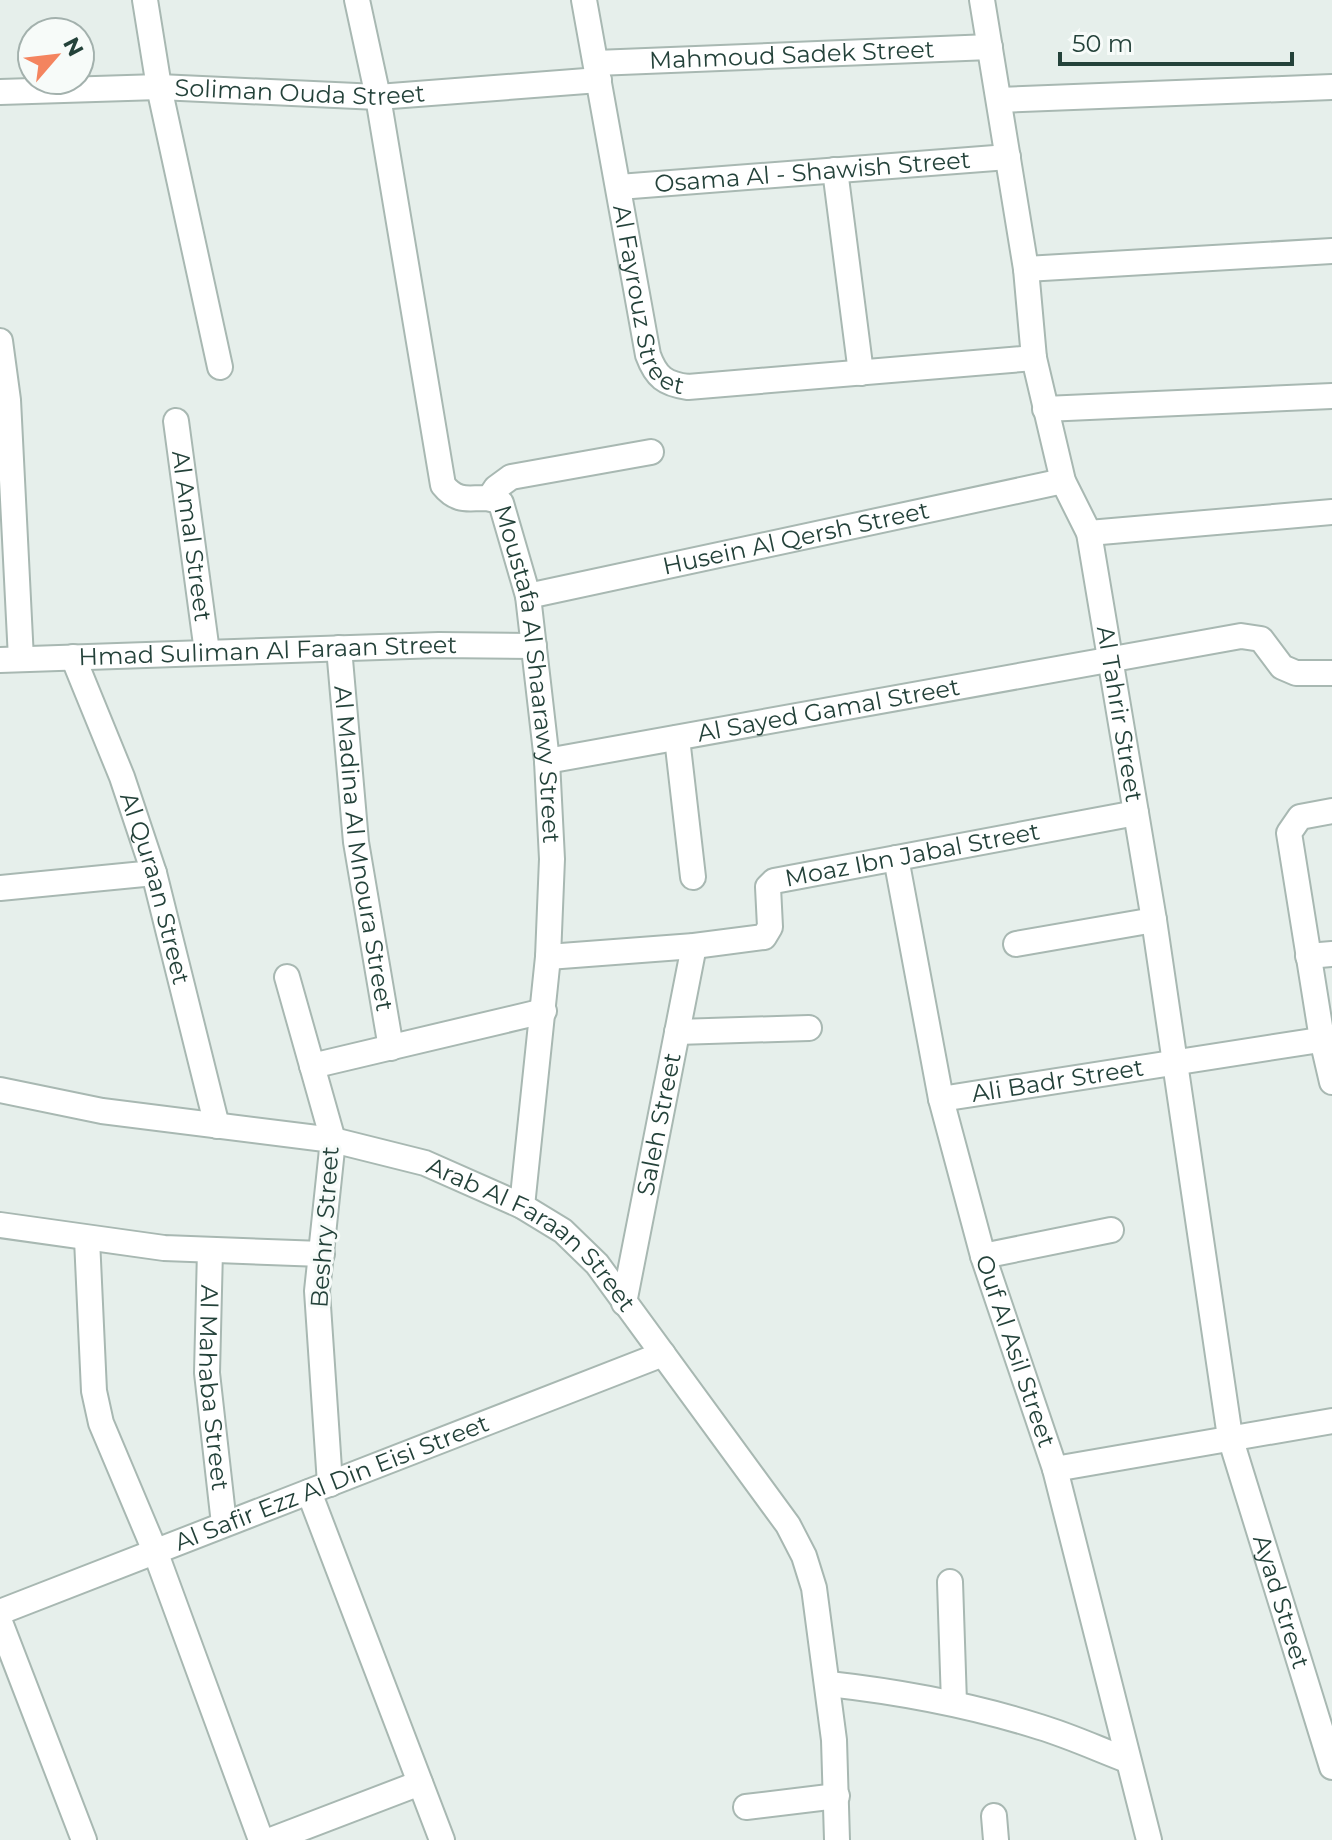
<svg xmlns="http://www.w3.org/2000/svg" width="1332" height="1840" font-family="Montserrat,sans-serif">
<rect width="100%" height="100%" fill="#e6efeb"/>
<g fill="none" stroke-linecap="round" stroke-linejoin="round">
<defs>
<g id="minor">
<path d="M145 0 159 87 220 367"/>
<path id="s1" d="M357 0 378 97 443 485C463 510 479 490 501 503L528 596 547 761 552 859 548 957 522 1206"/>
<path id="s2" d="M584 0 648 355C656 377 665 384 688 387L1034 358"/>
<path id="s3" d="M982 0 1026 269 1034 358 1063 481 1089 533 1154 920 1230 1437 1332 1767"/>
<path id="s4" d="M596 63 990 47"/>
<path id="s5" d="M0 92 159 87 378 97 599 80"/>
<path d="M999 100 1332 87"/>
<path d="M835 170 861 373"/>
<path id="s6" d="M619 187 1008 157"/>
<path d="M1026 269 1332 251"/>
<path d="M0 341 8 400 21 659"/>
<path d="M1045 409 1332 396"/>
<path id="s7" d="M176 421 207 652"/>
<path d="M490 497 496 488 511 477 651 452"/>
<path d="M1089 533 1332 512"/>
<path id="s8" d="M528 596 1063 481"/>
<path id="s9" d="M339 648 356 842 391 1048"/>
<path id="s10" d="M73 657 122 777 154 873 217 1126"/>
<path id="s11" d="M0 660 439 645 534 646"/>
<path d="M677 738 693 877"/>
<path id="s12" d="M547 761 1241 636 1261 639 1282 667 1296 673H1332"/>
<path d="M1332 811 1300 817 1289 833 1322 1039 1332 1082"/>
<path id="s13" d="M896 858 941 1099 983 1256 1055 1469 1149 1840"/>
<path d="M0 888 154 873"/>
<path d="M1016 944 1154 920"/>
<path d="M1308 956 1332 954"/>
<path id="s14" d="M548 957 694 946 764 937 770 927 768 887 774 881 1136 813"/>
<path d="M287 977 333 1140 317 1291 330 1484"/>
<path d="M677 1032 809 1028"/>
<path d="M312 1066 544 1011"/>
<path id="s15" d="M0 1090 102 1111 333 1140 425 1163 522 1206 563 1231 597 1264 788 1525 804 1556 814 1588 834 1740 837 1840"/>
<path id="s16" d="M941 1099 1332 1038"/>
<path d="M0 1225 164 1248 322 1254"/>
<path d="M87 1239 94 1391 101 1423 155 1551 261 1840"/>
<path id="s17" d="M210 1250 207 1373 224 1524"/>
<path d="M983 1256 1111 1230"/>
<path id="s18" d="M624 1303 694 946"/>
<path d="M1055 1469 1332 1421"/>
<path d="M309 1492 442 1840"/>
<path d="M950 1582 954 1703"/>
<path id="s19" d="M0 1612 663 1354"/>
<path d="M0 1622 84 1840"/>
<path d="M829 1684C901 1692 971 1705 1040 1727 1070 1736 1098 1749 1127 1760"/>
<path d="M746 1807 837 1796"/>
<path d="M994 1816 996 1840"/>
<path d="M271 1840 420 1783"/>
</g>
</defs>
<!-- minor casing -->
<use href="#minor" stroke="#a8b8b2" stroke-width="28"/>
<!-- minor -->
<use href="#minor" stroke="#fff" stroke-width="24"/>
</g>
<g text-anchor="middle" stroke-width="6" stroke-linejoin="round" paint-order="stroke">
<!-- street labels -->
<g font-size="24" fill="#24423a" stroke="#f7fbf9">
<text dy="8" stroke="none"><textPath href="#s4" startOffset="196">Mahmoud Sadek Street</textPath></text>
<text dy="8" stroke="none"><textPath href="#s5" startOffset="300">Soliman Ouda Street</textPath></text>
<text dy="8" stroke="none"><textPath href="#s6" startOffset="194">Osama Al - Shawish Street</textPath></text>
<text dy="8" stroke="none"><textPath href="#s2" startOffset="310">Al Fayrouz Street</textPath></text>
<text dy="8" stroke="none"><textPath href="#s7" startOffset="116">Al Amal Street</textPath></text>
<text dy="8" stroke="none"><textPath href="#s8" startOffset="274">Husein Al Qersh Street</textPath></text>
<text dy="8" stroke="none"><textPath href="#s11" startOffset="268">Hmad Suliman Al Faraan Street</textPath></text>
<text dy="8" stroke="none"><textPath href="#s1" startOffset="730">Moustafa Al Shaarawy Street</textPath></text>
<text dy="8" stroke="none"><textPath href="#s12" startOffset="286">Al Sayed Gamal Street</textPath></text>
<text dy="8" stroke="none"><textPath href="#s3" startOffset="730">Al Tahrir Street</textPath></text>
<text dy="8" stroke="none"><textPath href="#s9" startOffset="202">Al Madina Al Mnoura Street</textPath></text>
<text dy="8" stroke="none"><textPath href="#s14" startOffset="418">Moaz Ibn Jabal Street</textPath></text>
<text dy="8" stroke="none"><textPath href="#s10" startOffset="246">Al Quraan Street</textPath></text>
<text dy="8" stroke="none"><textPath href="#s16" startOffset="118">Ali Badr Street</textPath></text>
<text dy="8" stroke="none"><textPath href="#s18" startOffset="182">Saleh Street</textPath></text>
<text transform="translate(325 1227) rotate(-86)" y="8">Beshry Street</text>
<text dy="8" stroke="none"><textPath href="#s15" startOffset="562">Arab Al Faraan Street</textPath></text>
<text dy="8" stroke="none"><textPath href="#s13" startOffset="508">Ouf Al Asil Street</textPath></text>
<text dy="8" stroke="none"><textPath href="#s17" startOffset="138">Al Mahaba Street</textPath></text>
<text dy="8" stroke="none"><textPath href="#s19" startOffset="356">Al Safir Ezz Al Din Eisi Street</textPath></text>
<text dy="8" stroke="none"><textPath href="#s3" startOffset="1634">Ayad Street</textPath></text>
</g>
</g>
<!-- north arrow -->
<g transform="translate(56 56) rotate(62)"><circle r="38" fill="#f7fbf9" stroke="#a3b1ad" stroke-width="2"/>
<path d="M0-6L14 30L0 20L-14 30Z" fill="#f4845f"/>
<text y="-12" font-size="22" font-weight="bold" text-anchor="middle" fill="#24423a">N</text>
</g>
<!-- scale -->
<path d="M1060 52v12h232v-12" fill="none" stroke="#24423a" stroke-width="4"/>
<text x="1072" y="52" font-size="24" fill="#24423a" stroke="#f7fbf9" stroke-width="6" paint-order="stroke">50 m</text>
</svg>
